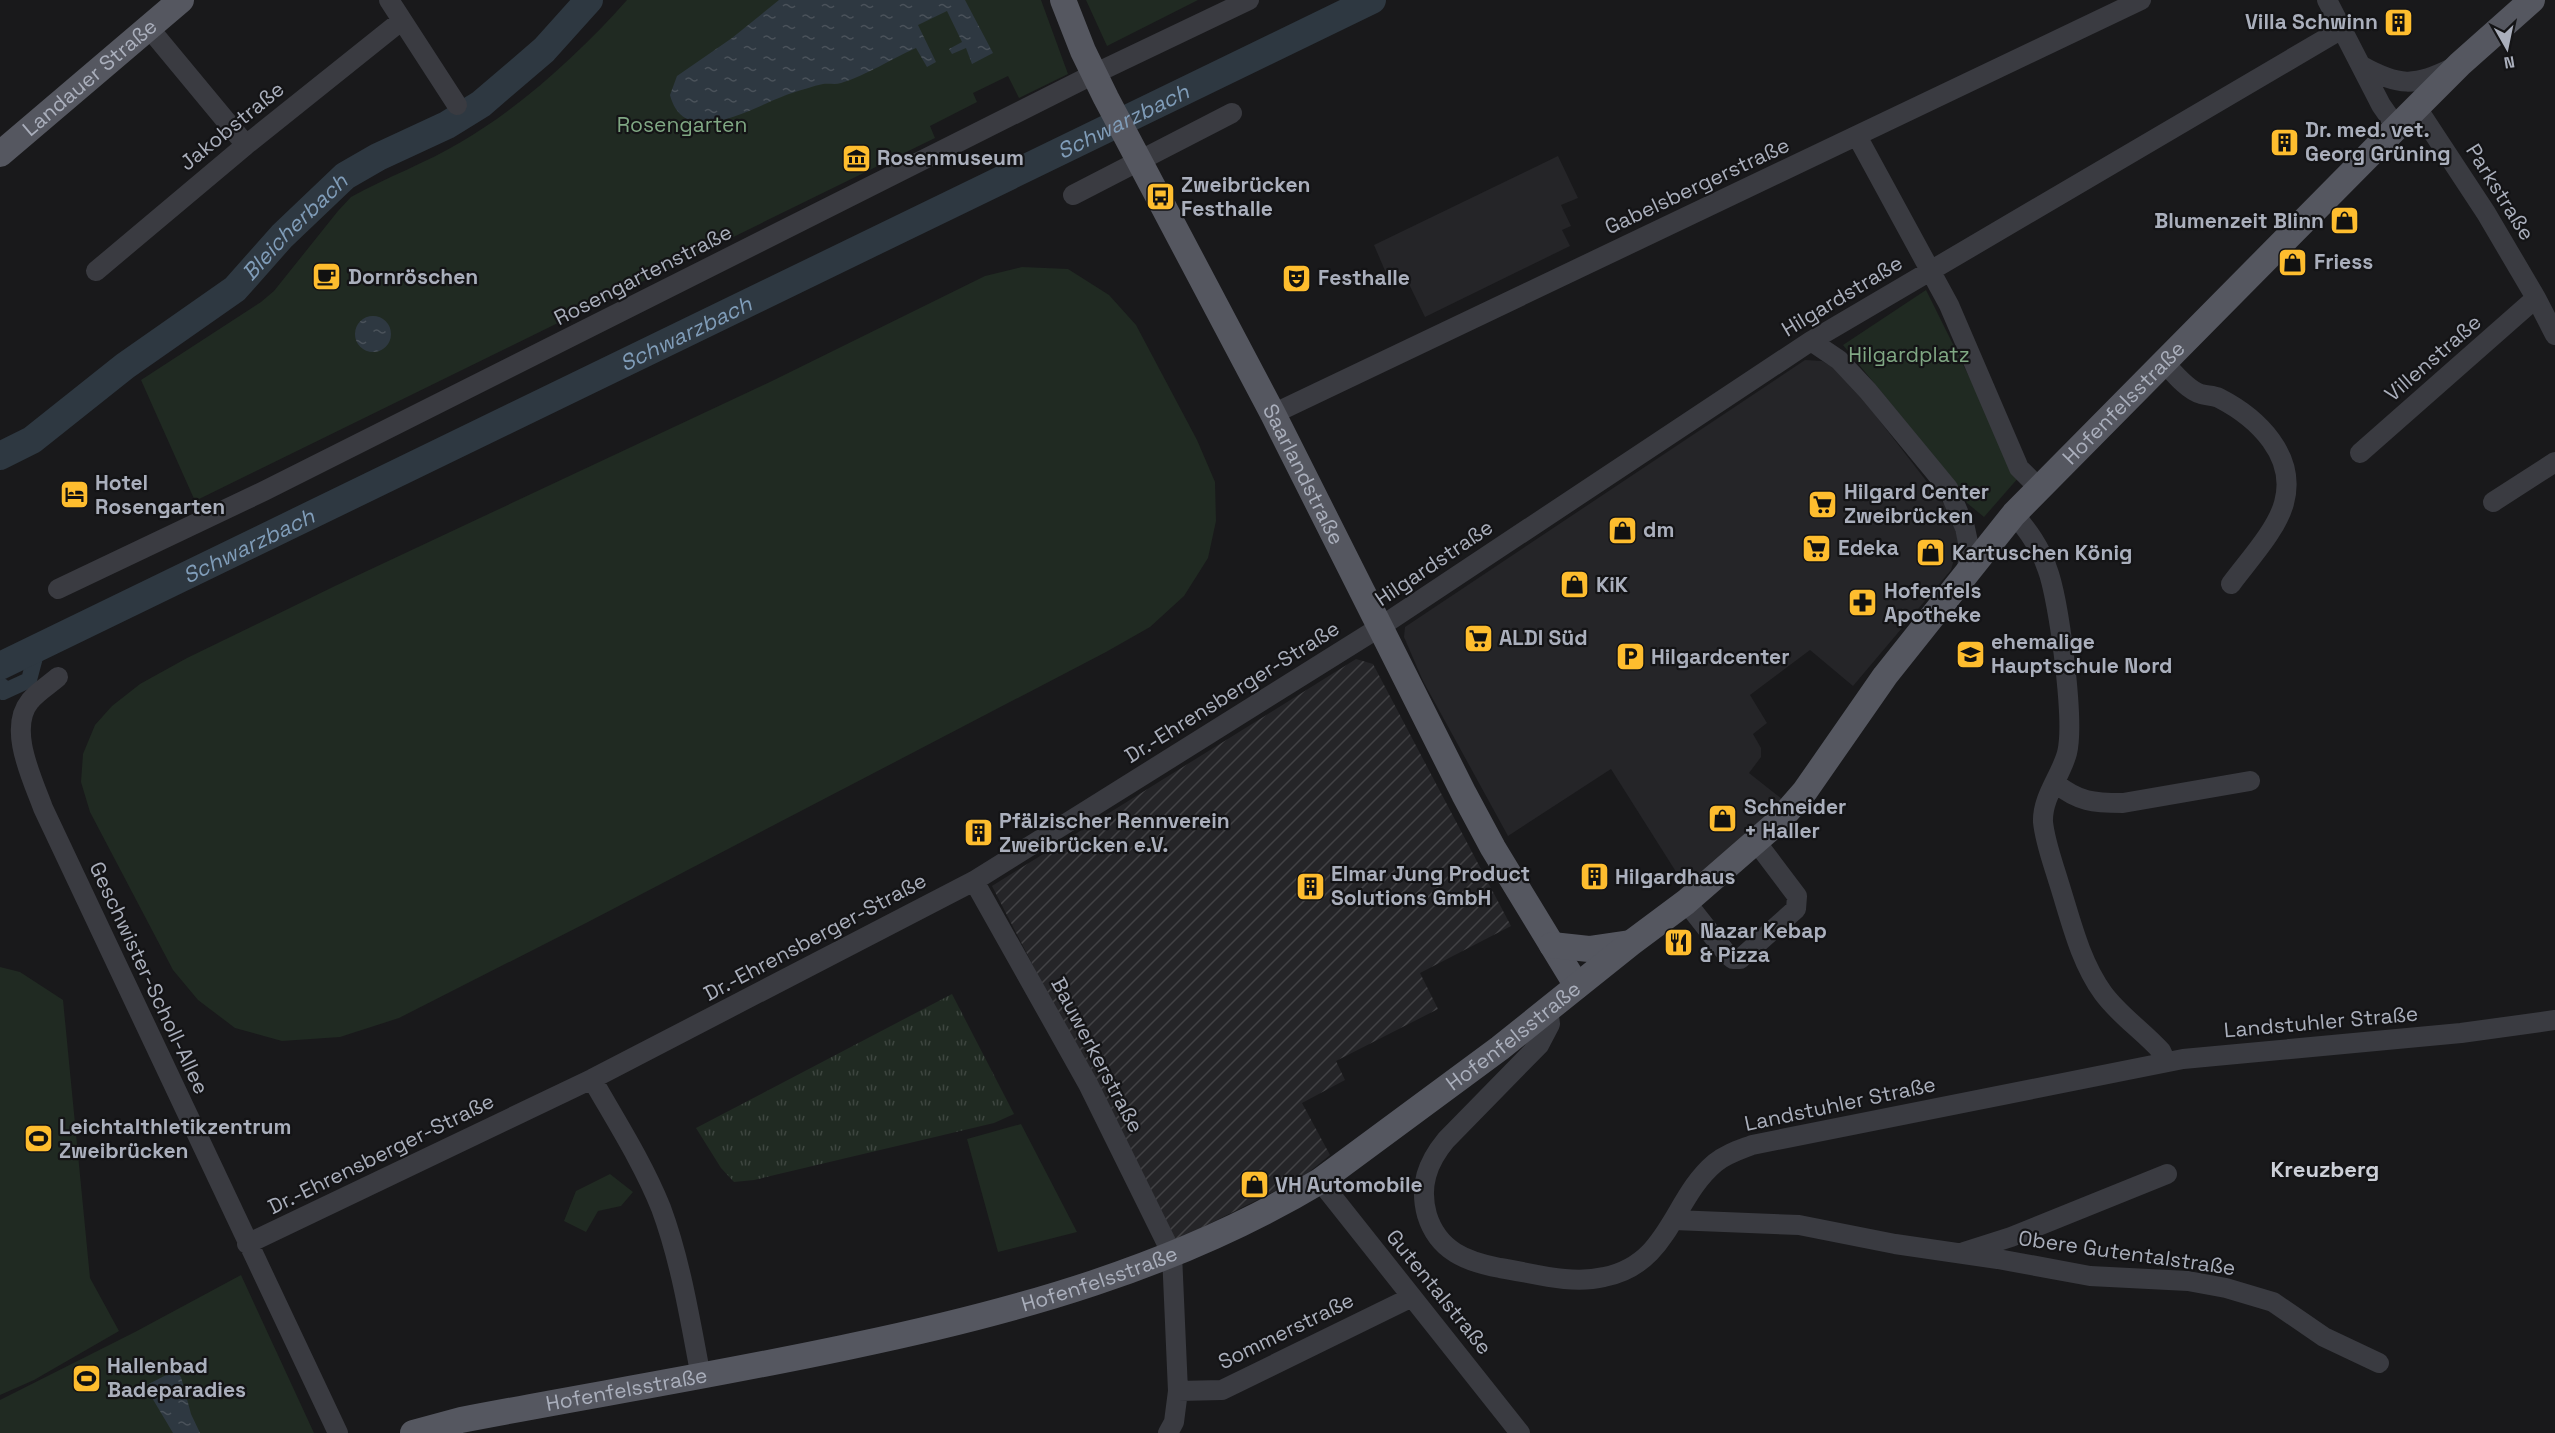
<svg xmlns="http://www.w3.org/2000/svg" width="2555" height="1433" font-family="'Space Grotesk',sans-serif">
<defs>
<pattern id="industrial-furrows" width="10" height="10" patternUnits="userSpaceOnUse" patternTransform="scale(1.5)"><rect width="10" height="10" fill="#252528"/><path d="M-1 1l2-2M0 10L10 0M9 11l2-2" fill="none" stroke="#424245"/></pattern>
<pattern id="grass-tufts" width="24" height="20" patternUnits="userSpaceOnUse" patternTransform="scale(1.5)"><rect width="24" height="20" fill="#202a22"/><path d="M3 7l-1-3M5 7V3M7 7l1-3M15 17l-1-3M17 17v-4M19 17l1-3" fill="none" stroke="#3e4640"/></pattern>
<pattern id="water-ripples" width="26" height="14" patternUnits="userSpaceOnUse" patternTransform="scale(1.5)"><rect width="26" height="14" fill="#2e3841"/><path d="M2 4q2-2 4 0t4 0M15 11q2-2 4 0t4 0" fill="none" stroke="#4a525a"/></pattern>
</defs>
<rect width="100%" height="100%" fill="#19191b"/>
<!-- built -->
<path fill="#252528" d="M1558 156 1578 198 1561 205 1571 226 1562 230 1570 246 1425 317 1407 280 1392 287 1374 245Z
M1805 360 1822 361 1842 372 1948 509 1959 542 1951 570 1853 686 1810 650 1750 695 1767 723 1753 734 1761 748V757L1749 773 1782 799 1742 844 1685 886 1611 769 1508 836 1423 681 1404 637 1405 627Z"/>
<!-- industrial -->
<path fill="url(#industrial-furrows)" d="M1356 659 1373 664 1511 926 1420 973 1438 1009 1336 1061 1345 1080 1302 1103 1330 1155 1303 1177 1175 1241 992 886Z"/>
<!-- grass -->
<path fill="url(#grass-tufts)" d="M952 994 1014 1114 994 1123 754 1180 734 1182 721 1168 696 1128Z"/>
<!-- green -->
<path fill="#202a22" d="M627 0H1041L1068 74 1019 98 1008 76 973 93 977 102 930 126 935 138 195 501 141 380 261 302 274 291 338 211 351 197C387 177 426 163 461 142 521 107 581 52 627 0Z
M1086 0H1198L1107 46Z
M1022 267 1068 269 1109 295 1136 325 1197 440 1215 482 1216 521 1208 558 1184 596 1150 627 1106 652 588 922 399 1018 340 1037 282 1041 235 1028 198 1000 173 970 90 812 81 782 83 754 95 725 112 706 140 684 187 658 335 586 772 381 985 276Z
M1926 290 2019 477 1984 517 1967 503 1959 487 1843 345Z
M0 967 20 972 63 1000 90 1278 119 1331 34 1380 0 1395Z
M1021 1124 1077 1232 998 1252 967 1139Z
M610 1174 633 1192 621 1206 598 1211 586 1232 564 1221 576 1191Z
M241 1275 314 1433H0V1400L135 1332Z"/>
<!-- water -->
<path fill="url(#water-ripples)" d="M779 0H965L993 53 972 64 966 48 952 54 949 49 962 42 947 11 918 25 936 62 927 67 916 48C891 59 867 75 841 83 835 85 829 83 823 84 813 86 802 90 792 93 759 103 685 153 670 95L677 76 732 38Z
M355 334a18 18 0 1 1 36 0a18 18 0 1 1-36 0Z
M168 1374H178L181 1377 191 1414 200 1433H173L145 1386Z"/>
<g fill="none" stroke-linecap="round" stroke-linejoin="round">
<!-- canal -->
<path stroke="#2e3841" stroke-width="16" d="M0 687 2 686 3 692 29 680 38 646"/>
<!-- river -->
<g stroke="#2e3841" stroke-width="28">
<path id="s1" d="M0 456 32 440 125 366 235 289 282 236 345 176 378 157 447 125 481 104 544 50 589 0"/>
<path id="s2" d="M0 666 1372 0"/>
</g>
<!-- minor -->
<path stroke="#3a3b41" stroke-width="20" d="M389 0 457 105
M2327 0 2381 105 2397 128
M149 28 246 145
M2362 66C2398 86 2415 87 2452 68
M2417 108 2486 213 2536 298 2555 335
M1857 136 1949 305 2019 468 2039 488
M1073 195 1232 113
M96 271 246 145 401 21
M1811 341 1839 360 1868 391 1948 488 1965 528 1969 547 1967 571
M2163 361C2173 372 2187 390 2201 394 2207 396 2213 395 2219 398 2258 418 2297 456 2284 503 2277 530 2247 562 2231 584
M1273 414 2141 0
M2360 453 2536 298
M2493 502 2555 462
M2014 514C2028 531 2040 547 2047 568 2059 599 2075 722 2067 753 2061 776 2042 797 2043 822 2045 842 2053 863 2059 883 2071 921 2080 961 2103 993 2119 1015 2143 1031 2161 1051L2166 1062
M58 589 264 491 1094 74 1249 0
M58 677C49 685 37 692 30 701 7 729 33 780 43 808L338 1433
M2055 783C2079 802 2093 803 2123 803L2250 781
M974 881 1088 1084 1172 1254 1178 1391 1174 1422 1168 1433
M1686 902 1727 954 1733 959H1740L1796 909 1797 896 1757 843
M1548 1009 1550 1024 1539 1045 1446 1140C1427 1163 1419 1186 1427 1215 1438 1251 1467 1262 1500 1268 1533 1273 1570 1285 1604 1277 1670 1264 1672 1199 1715 1163 1726 1154 1739 1150 1752 1145L2183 1059 2461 1033 2555 1020
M592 1079C616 1121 643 1163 661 1208 681 1262 690 1320 701 1377
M1320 1181 1520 1433
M1674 1220 1799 1225 1895 1244 1998 1259 2090 1276 2188 1281 2226 1288 2273 1302 2324 1337 2379 1363
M247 1244 592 1079 974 881 1380 627 1811 341 2342 29
M1964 1252 2011 1237 2167 1174
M1178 1391 1222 1390 1412 1297"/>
<!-- major -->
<g stroke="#555760" stroke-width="26">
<path id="s3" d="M1063 0 1083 51 1106 98 1273 414 1464 794 1493 848 1577 986"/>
<path id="s4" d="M0 154 181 0"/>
<path d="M1552 945 1589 949 1630 943"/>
<path id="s5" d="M413 1433 461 1420C591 1395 722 1374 852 1346 1015 1312 1177 1267 1320 1181L1500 1048 1631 943 1686 902 1779 821 1805 791 1885 676 2014 514 2380 144 2460 64 2532 0"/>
</g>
</g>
<!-- icons -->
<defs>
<symbol id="building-square" viewBox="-11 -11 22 22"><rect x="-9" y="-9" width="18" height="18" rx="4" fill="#febd2e" stroke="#141416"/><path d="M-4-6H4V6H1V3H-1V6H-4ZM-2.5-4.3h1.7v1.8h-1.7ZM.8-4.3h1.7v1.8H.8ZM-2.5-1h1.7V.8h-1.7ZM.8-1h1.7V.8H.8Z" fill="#111"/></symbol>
<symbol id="museum-square" viewBox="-11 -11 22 22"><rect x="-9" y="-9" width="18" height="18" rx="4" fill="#febd2e" stroke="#141416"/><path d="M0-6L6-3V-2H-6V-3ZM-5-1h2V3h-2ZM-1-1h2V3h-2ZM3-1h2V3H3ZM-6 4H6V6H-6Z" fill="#111"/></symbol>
<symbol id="bus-square" viewBox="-11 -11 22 22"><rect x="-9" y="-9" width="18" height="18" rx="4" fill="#febd2e" stroke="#141416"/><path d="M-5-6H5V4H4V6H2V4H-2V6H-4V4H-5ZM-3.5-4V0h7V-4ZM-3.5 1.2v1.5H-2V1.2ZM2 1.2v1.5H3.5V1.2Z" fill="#111"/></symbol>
<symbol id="shop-square" viewBox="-11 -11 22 22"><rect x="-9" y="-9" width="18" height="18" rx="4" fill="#febd2e" stroke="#141416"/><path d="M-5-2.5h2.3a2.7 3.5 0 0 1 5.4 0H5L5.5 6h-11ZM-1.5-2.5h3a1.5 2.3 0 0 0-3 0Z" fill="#111"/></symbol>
<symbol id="cafe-square" viewBox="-11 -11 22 22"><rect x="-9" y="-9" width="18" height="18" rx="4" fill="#febd2e" stroke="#141416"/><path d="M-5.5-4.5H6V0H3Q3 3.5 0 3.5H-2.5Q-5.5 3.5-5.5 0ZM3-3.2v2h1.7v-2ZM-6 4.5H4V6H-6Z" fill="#111"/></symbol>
<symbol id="theatre-square" viewBox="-11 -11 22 22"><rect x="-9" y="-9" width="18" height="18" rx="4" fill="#febd2e" stroke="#141416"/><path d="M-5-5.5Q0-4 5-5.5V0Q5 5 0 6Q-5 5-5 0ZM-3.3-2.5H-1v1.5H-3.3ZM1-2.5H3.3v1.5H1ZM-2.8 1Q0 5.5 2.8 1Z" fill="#111"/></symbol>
<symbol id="hotel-square" viewBox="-11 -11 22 22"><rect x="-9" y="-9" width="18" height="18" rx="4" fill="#febd2e" stroke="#141416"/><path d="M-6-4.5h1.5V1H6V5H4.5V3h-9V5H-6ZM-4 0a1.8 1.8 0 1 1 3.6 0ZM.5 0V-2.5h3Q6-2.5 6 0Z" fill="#111"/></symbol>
<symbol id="supermarket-square" viewBox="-11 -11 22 22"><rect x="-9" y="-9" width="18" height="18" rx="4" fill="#febd2e" stroke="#141416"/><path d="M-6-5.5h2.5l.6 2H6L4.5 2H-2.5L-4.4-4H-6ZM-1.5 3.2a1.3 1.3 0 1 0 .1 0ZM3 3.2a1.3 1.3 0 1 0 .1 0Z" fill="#111"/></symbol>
<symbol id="pharmacy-square" viewBox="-11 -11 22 22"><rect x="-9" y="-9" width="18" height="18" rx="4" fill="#febd2e" stroke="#141416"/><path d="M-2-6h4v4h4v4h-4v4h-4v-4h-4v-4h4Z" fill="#111"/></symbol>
<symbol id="school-square" viewBox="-11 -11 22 22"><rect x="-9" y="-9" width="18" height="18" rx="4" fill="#febd2e" stroke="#141416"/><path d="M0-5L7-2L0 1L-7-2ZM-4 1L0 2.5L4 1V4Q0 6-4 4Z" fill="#111"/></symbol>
<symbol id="parking-square" viewBox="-11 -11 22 22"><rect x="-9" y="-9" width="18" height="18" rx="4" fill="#febd2e" stroke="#141416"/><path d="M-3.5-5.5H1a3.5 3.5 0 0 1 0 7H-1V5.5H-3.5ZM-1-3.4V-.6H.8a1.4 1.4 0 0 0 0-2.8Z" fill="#111"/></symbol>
<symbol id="restaurant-square" viewBox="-11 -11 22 22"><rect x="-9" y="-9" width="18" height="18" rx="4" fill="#febd2e" stroke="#141416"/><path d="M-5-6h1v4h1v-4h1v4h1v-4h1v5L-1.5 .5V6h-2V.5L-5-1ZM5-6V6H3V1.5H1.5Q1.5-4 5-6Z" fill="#111"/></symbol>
<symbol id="stadium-square" viewBox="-11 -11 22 22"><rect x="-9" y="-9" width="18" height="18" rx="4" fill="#febd2e" stroke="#141416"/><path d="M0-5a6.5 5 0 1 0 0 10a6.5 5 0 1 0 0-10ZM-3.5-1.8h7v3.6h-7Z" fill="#111"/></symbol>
</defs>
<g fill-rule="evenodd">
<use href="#building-square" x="2382" y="6" width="33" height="33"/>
<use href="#building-square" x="2268" y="126" width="33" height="33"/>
<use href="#museum-square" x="840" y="142" width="33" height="33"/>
<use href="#bus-square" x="1144" y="180" width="33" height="33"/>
<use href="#shop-square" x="2328" y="204" width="33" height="33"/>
<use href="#shop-square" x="2276" y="246" width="33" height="33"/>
<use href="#cafe-square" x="310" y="260" width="33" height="33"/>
<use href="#theatre-square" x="1280" y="262" width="33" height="33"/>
<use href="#hotel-square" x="58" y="478" width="33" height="33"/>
<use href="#supermarket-square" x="1806" y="488" width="33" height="33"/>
<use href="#shop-square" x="1606" y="514" width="33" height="33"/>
<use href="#supermarket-square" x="1800" y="532" width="33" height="33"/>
<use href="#shop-square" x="1914" y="536" width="33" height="33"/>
<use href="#shop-square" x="1558" y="568" width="33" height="33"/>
<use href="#pharmacy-square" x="1846" y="586" width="33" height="33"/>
<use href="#supermarket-square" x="1462" y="622" width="33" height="33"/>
<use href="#school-square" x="1954" y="638" width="33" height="33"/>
<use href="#parking-square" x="1614" y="640" width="33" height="33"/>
<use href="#shop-square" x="1706" y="802" width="33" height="33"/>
<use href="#building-square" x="962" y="816" width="33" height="33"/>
<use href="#building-square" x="1578" y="860" width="33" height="33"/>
<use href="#building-square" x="1294" y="870" width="33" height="33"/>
<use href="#restaurant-square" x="1662" y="926" width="33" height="33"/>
<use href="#stadium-square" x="22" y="1122" width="33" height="33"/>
<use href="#shop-square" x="1238" y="1168" width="33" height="33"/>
<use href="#stadium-square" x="70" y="1362" width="33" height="33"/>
</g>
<g text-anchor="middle" stroke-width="4.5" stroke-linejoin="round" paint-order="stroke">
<!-- poi labels -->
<g font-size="21" font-weight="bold" fill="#aaafbc" stroke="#141416" text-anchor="start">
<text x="2378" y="29" text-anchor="end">Villa Schwinn</text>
<text x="2305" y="137">Dr. med. vet.<tspan x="2305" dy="24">Georg Grüning</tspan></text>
<text x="877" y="165">Rosenmuseum</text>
<text x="1181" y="192">Zweibrücken<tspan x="1181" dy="24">Festhalle</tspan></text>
<text x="2324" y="228" text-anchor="end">Blumenzeit Blinn</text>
<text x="2314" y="269">Friess</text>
<text x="348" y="284">Dornröschen</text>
<text x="1318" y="285">Festhalle</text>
<text x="95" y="490">Hotel<tspan x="95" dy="24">Rosengarten</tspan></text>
<text x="1844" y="499">Hilgard Center<tspan x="1844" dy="24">Zweibrücken</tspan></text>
<text x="1643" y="537">dm</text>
<text x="1838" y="555">Edeka</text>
<text x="1952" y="560">Kartuschen König</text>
<text x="1596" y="592">KiK</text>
<text x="1884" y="598">Hofenfels<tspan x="1884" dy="24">Apotheke</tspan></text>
<text x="1499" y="645">ALDI Süd</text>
<text x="1991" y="649">ehemalige<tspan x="1991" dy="24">Hauptschule Nord</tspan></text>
<text x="1651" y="664">Hilgardcenter</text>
<text x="1744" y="814">Schneider<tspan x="1744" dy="24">+ Haller</tspan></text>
<text x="999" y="828">Pfälzischer Rennverein<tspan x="999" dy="24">Zweibrücken e.V.</tspan></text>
<text x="1331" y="881">Elmar Jung Product<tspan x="1331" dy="24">Solutions GmbH</tspan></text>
<text x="1615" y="884">Hilgardhaus</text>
<text x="1700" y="938">Nazar Kebap<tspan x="1700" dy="24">&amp; Pizza</tspan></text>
<text x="59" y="1134">Leichtalthletikzentrum<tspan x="59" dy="24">Zweibrücken</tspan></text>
<text x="1275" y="1192">VH Automobile</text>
<text x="107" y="1373">Hallenbad<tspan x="107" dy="24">Badeparadies</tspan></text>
</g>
<!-- street labels -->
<g font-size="21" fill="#aaafbc" stroke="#141416">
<text dy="7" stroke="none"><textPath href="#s4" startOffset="118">Landauer Straße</textPath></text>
<text transform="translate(232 126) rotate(-39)" y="7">Jakobstraße</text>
<text transform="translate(1697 186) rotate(-25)" y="7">Gabelsbergerstraße</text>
<text transform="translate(2500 192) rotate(58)" y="7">Parkstraße</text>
<text transform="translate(643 275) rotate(-27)" y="7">Rosengartenstraße</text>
<text transform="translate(1842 296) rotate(-31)" y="7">Hilgardstraße</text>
<text transform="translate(2433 358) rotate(-41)" y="7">Villenstraße</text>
<text dy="7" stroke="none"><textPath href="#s5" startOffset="2073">Hofenfelsstraße</textPath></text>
<text dy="7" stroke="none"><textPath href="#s3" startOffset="532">Saarlandstraße</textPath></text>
<text transform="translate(1434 563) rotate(-34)" y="7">Hilgardstraße</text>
<text transform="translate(1232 692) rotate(-32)" y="7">Dr.-Ehrensberger-Straße</text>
<text transform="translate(815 937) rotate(-28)" y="7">Dr.-Ehrensberger-Straße</text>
<text transform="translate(149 978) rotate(65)" y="7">Geschwister-Scholl-Allee</text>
<text transform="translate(2321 1022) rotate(-5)" y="7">Landstuhler Straße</text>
<text dy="7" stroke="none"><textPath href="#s5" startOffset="1188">Hofenfelsstraße</textPath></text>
<text transform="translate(1097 1055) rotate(62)" y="7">Bauwerkerstraße</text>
<text transform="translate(1840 1104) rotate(-12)" y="7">Landstuhler Straße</text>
<text transform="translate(381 1154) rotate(-26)" y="7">Dr.-Ehrensberger-Straße</text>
<text transform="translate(2127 1253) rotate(8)" y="7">Obere Gutentalstraße</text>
<text dy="7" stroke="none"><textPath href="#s5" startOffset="704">Hofenfelsstraße</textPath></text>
<text transform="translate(1439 1292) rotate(51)" y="7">Gutentalstraße</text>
<text transform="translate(1286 1331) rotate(-26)" y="7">Sommerstraße</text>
<text dy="7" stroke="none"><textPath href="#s5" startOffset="218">Hofenfelsstraße</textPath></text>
</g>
<!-- park labels -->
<g font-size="21" fill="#80a884" stroke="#141416">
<text x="682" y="132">Rosengarten</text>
<text x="1909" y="362">Hilgardplatz</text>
</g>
<!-- water labels -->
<g font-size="22" font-style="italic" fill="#809db9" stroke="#141416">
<text dy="8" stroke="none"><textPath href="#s2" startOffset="1248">Schwarzbach</textPath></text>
<text dy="8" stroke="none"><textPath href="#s1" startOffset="375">Bleicherbach</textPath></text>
<text dy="8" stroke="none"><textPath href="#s2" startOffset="762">Schwarzbach</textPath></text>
<text dy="8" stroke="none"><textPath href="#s2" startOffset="276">Schwarzbach</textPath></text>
</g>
<!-- neighbourhood labels -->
<g font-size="22" font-weight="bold" fill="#cccfd7" stroke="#141416">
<text x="2325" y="1177">Kreuzberg</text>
</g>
</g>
<!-- north arrow -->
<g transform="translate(2507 48) rotate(171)" stroke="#141416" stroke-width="4.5" paint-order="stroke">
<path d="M0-4.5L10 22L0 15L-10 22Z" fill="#aaafbc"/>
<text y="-9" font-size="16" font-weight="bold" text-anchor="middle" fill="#aaafbc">N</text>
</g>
</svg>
